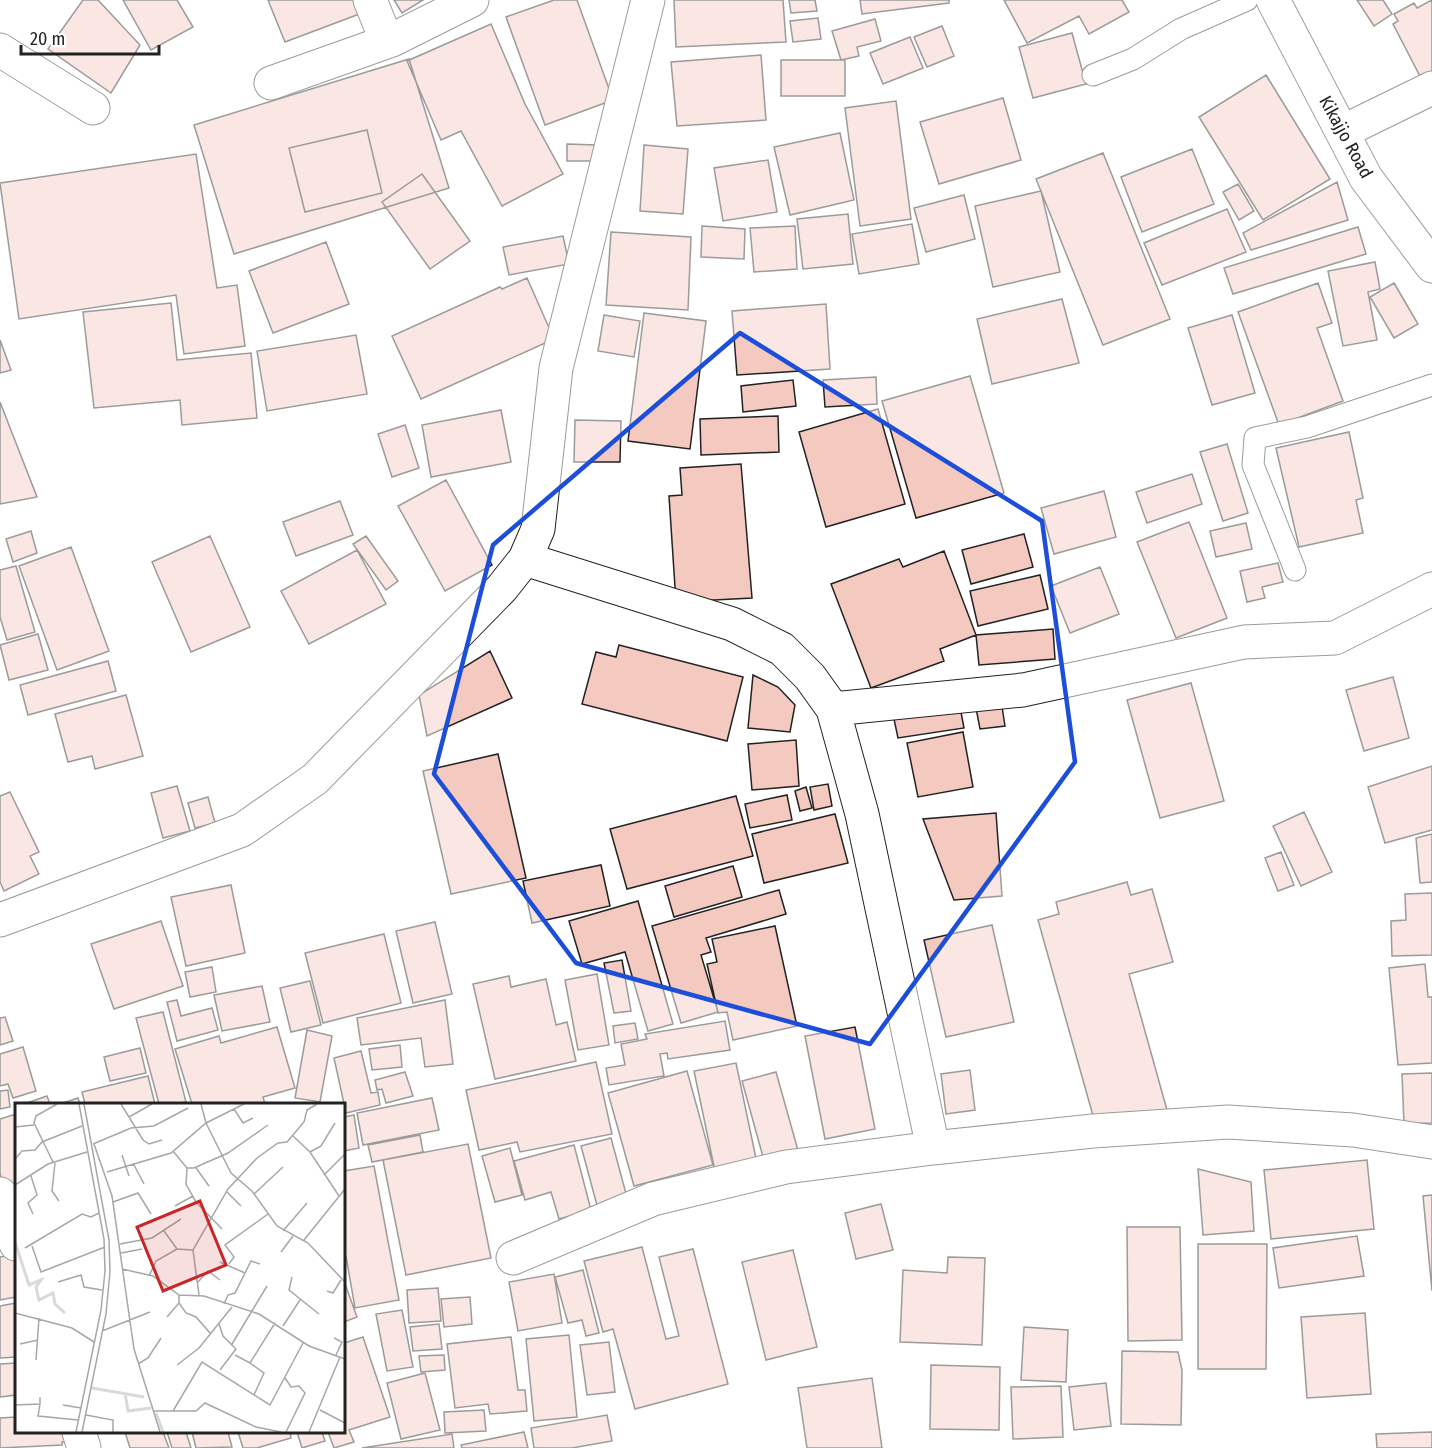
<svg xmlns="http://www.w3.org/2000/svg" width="1432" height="1448" font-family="'Fira Sans Condensed',sans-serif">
<rect width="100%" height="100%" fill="#fff"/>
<!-- building -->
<path fill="#f3c9c0" stroke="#222" stroke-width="1.5" d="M83 0H98L140 45 111 93 48 49Z
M123 0H177L193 27 151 50Z
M268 0H357L362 13 285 42Z
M394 0H423L402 13Z
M554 0H577L613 100 545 125 506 17Z
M674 0H783L786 42 676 47Z
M789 0H815L817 11 791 13Z
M860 0H949V3L862 14Z
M1004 0H1122L1129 12 1089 34 1079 16 1027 43Z
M1357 0H1383L1392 14 1374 26Z
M1432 0V75L1422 80 1393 24 1398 21 1394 14 1414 3 1417 8Z
M818 18 821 39 793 42 790 21Z
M875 19 881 41 857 47 859 56 841 60 832 31Z
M491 24 525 104 563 174 502 206 461 131 441 140 407 61Z
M942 26 954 56 927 67 914 37Z
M1072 33 1086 84 1033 98 1019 47Z
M910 37 923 68 883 84 870 53Z
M761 55 766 120 677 126 671 62Z
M409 59 449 188 234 254 194 125Z
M781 60H845V96H781Z
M1266 75 1330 179 1263 220 1199 117Z
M1003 98 1021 160 939 184 920 122Z
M896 101 911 219 860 226 845 108Z
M367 130 382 193 305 212 289 148Z
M840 133 854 200 790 215 774 147Z
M567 144 596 145V161H567Z
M644 145 688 149 683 214 640 211Z
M1192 149 1214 204 1142 232 1121 177Z
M1103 153 1170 319 1103 345 1036 179Z
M196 154 217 288 237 285 245 346 184 354 176 295 19 319 0 183Z
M768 160 777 212 723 221 714 168Z
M422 174 470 241 430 269 382 202Z
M1337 182 1348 220 1251 250 1243 233Z
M1238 184 1254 211 1239 220 1223 192Z
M1041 191 1060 272 993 287 975 206Z
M964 195 975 239 926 252 914 208Z
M1227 209 1246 252 1162 285 1144 243Z
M848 214 853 264 803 269 797 219Z
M912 224 919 264 859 274 852 234Z
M702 226 745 229 744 259 701 257Z
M795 226 797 269 754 272 750 228Z
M1358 227 1366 254 1233 294 1224 268Z
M611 232 691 237 688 310 606 305Z
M563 236 569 264 509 275 503 247Z
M326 242 349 304 273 333 249 271Z
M1375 262 1380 289 1368 292 1377 340 1343 346 1328 271Z
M527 278 554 339 421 399 392 336 500 287 502 289Z
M1318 283 1332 323 1317 328 1343 401 1279 425 1238 312Z
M1394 283 1418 324 1394 338 1370 297Z
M1062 299 1079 363 992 384 977 319Z
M171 303 177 360 251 353 257 418 182 425 180 400 94 408 83 312Z
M826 304 830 369 737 375 732 311Z
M644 313 706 321 690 449 628 441Z
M604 315 640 321 634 357 598 351Z
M1232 315 1255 393 1212 405 1188 328Z
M356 335 367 394 267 411 257 351Z
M0 340 11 370 0 373Z
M970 376 1004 493 916 518 882 401Z
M876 377 877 404 825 407 823 380Z
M793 380 796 406 743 412 741 386Z
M0 402 37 497 0 504Z
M878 409 905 504 826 527 799 432Z
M501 410 511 462 431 477 422 425Z
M778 416 779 452 701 455 700 419Z
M575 420 621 421 620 462H574Z
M405 425 419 468 392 477 378 434Z
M1349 432 1363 498 1356 500 1363 533 1299 547 1276 448Z
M1227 444 1248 513 1223 521 1200 452Z
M741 464 752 598 676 602 669 496 682 495 680 468Z
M1192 474 1202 504 1147 523 1136 492Z
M446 480 492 565 445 591 398 506Z
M1104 491 1116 537 1054 554 1041 508Z
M340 501 353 535 296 556 283 522Z
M1189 522 1227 618 1176 638 1137 542Z
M1246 523 1252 549 1216 557 1210 531Z
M31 531 37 553 13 562 6 539Z
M1024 534 1033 567 971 584 962 550Z
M210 536 250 627 191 652 152 562Z
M366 536 398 581 386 590 353 544Z
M71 547 109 651 57 670 19 566Z
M357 550 386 604 309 644 281 591Z
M944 551 976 635 940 649 944 661 871 688 831 584 899 559 903 567Z
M1278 563 1283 582 1262 587 1265 598 1247 602 1240 571Z
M16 566 35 632 7 640 0 617V570Z
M1100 567 1119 614 1070 633 1051 586Z
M1040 575 1048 609 978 626 970 591Z
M1053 629 1055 659 979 665 976 635Z
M38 634 48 670 9 680 0 645Z
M619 645 743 677 727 741 582 704 596 652 616 657Z
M490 651 512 698 427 736 419 695Z
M108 661 116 691 28 715 20 685Z
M753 675 778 687 795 705 790 732 748 728Z
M1393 677 1409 738 1364 751 1346 690Z
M1191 683 1224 801 1160 818 1127 700Z
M126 695 143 756 95 769 92 756 68 762 55 714Z
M1001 700 1005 726 980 729 975 703Z
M960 707 964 728 898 738 894 719Z
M963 732 973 787 918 797 907 743Z
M796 740 799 786 752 790 748 744Z
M498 754 526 878 451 894 423 771Z
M1432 766V830L1385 843 1368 787Z
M828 784 832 806 814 810 810 787Z
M177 786 190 831 163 838 151 793Z
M806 787 812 808 800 811 795 791Z
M10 792 39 852 30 856 39 874 4 891 0 882V796Z
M787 795 792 820 750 828 745 804Z
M736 796 753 856 627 889 610 829Z
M208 797 215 823 195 828 188 803Z
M1304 812 1332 872 1301 886 1273 826Z
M996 813 1002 896 954 900 923 819Z
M835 814 848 863 764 883 752 834Z
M1432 834V882L1420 883 1416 838Z
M1281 852 1294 885 1278 891 1265 858Z
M601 865 610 906 532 923 523 881Z
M733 866 742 897 674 917 665 886Z
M1127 882 1131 895 1152 889 1173 962 1129 974 1167 1110 1097 1130 1038 920 1059 914 1056 902Z
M231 885 245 953 186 966 171 897Z
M779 890 786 914 706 938 711 952 701 955 718 1012 681 1023 652 926Z
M1432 893V955L1392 956 1391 921 1406 920 1405 894Z
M638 901 673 1024 648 1031 625 952 582 964 569 921Z
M161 921 183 986 114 1009 91 944Z
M435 922 452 994 413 1003 396 931Z
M992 925 1014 1022 946 1037 924 940Z
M775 926 797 1026 733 1040 727 1012 718 1013 707 964 717 962 712 939Z
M384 934 401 1003 323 1023 305 953Z
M622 960 631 1011 614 1013 604 963Z
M1425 964 1428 997H1432V1063L1398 1065 1389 968Z
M212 967 216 992 190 997 185 972Z
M597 974 609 1045 578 1050 565 980Z
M509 976 511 987 546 979 556 1025 567 1022 576 1061 495 1079 473 984Z
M310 981 321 1025 291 1032 280 988Z
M262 986 270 1022 222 1031 214 995Z
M177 1000 181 1016 212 1008 218 1030 177 1041 167 1002Z
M445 1000 453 1064 425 1067 421 1038 361 1045 357 1018Z
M163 1012 186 1102 175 1104H159L136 1018Z
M5 1017 13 1041 0 1045V1018Z
M725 1021 730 1050 668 1059 667 1053 660 1054 664 1076 609 1085 606 1068 625 1065 621 1044 647 1039 645 1034Z
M635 1023 638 1039 615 1043 613 1026Z
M277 1027 295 1088 263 1097 265 1104H192L175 1049 219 1036 221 1043Z
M855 1027 875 1129 825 1139 805 1036Z
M307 1030 332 1036 320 1102 295 1098Z
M400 1045 402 1067 372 1070 369 1049Z
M23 1047 36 1091 13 1098 8 1084 0 1086V1054Z
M140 1048 146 1073 110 1081 104 1057Z
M361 1051 371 1093 378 1092 380 1105 346 1113 334 1058Z
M596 1062 612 1134 520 1152 517 1142 479 1150 466 1090Z
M736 1063 758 1168 716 1176 694 1071Z
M970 1070 975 1110 946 1114 941 1074Z
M687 1071 713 1165 634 1186 608 1093Z
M405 1072 413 1096 386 1103 382 1089 377 1090 375 1080Z
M776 1072 799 1154 765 1164 742 1081Z
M1432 1073V1123L1404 1124 1402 1074Z
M148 1076 155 1104H85L82 1092Z
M8 1090 10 1107 0 1109V1091Z
M47 1096 50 1104H24Z
M78 1098 80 1104H60Z
M432 1098 439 1130 363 1145 357 1113Z
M16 1114V1189L5 1192 0 1173V1119Z
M354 1115 359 1148 344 1151V1117Z
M420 1135 423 1152 372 1162 368 1145Z
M611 1138 628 1201 598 1209 581 1146Z
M468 1144 491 1258 406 1275 383 1160Z
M574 1145 591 1210 559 1219 551 1192 525 1200 514 1161Z
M510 1148 522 1195 495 1202 482 1156Z
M1367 1160 1374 1229 1271 1239 1264 1170Z
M374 1166 399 1300 355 1308 346 1256H344V1171Z
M1198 1169 1251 1182 1254 1231 1203 1235Z
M1432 1195V1291L1423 1196Z
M881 1204 893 1250 856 1259 845 1213Z
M1127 1227H1180L1182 1340 1128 1341Z
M1357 1236 1364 1276 1279 1288 1273 1248Z
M1198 1244H1267L1266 1369H1198Z
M642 1247 666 1339 679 1336 659 1257 693 1249 728 1384 635 1409 613 1329 603 1332 584 1261Z
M793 1250 817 1347 766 1360 742 1262Z
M16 1254V1297L0 1300V1257Z
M948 1257 985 1258 982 1345 900 1342 903 1270 947 1273Z
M583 1270 599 1333 586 1336 582 1320 568 1323 555 1277Z
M554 1274 562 1323 518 1331 509 1282Z
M344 1281 357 1317 344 1322Z
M438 1288 441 1321 409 1323 407 1290Z
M470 1297 472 1324 444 1327 441 1299Z
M16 1303V1357L0 1358V1306Z
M402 1310 413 1367 387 1371 376 1314Z
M1365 1313 1371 1394 1307 1398 1301 1317Z
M439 1324 442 1349 413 1351 410 1327Z
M1024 1327 1068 1330 1066 1382 1021 1380Z
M569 1335 577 1417 534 1421 526 1339Z
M363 1337 390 1417 349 1430 354 1442 334 1448 328 1432H344V1343Z
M511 1337 518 1390H525L527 1411 490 1414 488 1404 455 1408 447 1344Z
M609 1342 615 1392 587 1395 580 1345Z
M1122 1351 1178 1352 1182 1370 1181 1425 1121 1424Z
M444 1355 445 1370 421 1372 419 1356Z
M16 1363V1395L0 1397V1364Z
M931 1365 1000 1367 999 1430 930 1429Z
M425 1373 440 1430 401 1439 387 1383Z
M872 1378 882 1448H807L798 1388Z
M1106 1383 1111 1426 1074 1430 1069 1387Z
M1061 1386 1063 1437 1013 1439 1011 1387Z
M484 1410 486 1431 445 1433 444 1412Z
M607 1415 612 1441 572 1448H534L531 1428Z
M16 1417V1432H73V1442H62V1445L0 1448V1418Z
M125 1432H163L169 1448H130Z
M167 1432H186L191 1448H172Z
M192 1432H228L232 1447 196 1448Z
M238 1432H290L291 1438 257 1448H243Z
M297 1432H322L325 1441 302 1448Z
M524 1432 528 1448H462L461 1445Z
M1432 1432V1448H1377L1376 1434Z
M452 1434 454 1448H362Z"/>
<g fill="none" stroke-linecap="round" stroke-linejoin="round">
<defs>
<path id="lane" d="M1093 75 1133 59 1181 29 1247 0
M1295 570 1253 465 1255 438 1307 427 1432 385"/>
<path id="street" d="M370 0 383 32 392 40 472 0
M1273 0 1366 178 1432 266
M0 50 93 108
M271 83 392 40
M1342 132 1432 88
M525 559 732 624 782 649 810 677 833 709 862 814 933 1148
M833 709 1023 690 1244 642 1335 638 1432 589
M0 920 242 830 315 779 502 588 525 559 538 529 556 368 648 0
M0 1194 16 1244
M513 1258 653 1199 786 1167 933 1148 1093 1131 1228 1122 1353 1130 1432 1142
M79 1432 84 1448"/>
</defs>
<!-- lane casing -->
<use href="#lane" stroke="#222" stroke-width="23"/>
<!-- street casing -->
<use href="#street" stroke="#222" stroke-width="35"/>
<!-- lane -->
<use href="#lane" stroke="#fff" stroke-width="21"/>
<!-- street -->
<use href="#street" stroke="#fff" stroke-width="33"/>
</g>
<!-- marked area -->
<path d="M0 0H1432V1448H0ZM740 333 1042 521 1075 762 870 1044 576 963 434 774 493 545Z" fill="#fff" fill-opacity=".55" fill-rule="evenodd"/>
<path fill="none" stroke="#1d4ed8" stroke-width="4.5" stroke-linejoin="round" d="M740 333 1042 521 1075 762 870 1044 576 963 434 774 493 545Z"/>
<g text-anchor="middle" stroke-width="4.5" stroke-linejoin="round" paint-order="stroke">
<!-- street labels -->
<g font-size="18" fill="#222" stroke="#fff">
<text transform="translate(1346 137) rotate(61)" y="6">Kikajjo Road</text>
</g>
</g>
<!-- overview -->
<g transform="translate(15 1103)">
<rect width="330" height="330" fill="#fff"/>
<path fill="none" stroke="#d9d9d9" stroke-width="3" d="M0 139 14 182 26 177 21 184 24 197 38 190 40 201 50 210M77 285 129 294M110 290 113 308 136 305M141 310 148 329"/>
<path fill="none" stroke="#a7a7a7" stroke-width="1.5" d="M106 1 128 37 134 41 147 37M186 1 191 20 216 70 237 88 262 123 293 140 330 179M219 6 228 20 238 15M114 14 137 1M0 24 19 22M278 33 295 49 324 93M78 41 116 25 139 23 173 5M79 41 97 93 119 246 145 329M158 48 172 65H179L213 50 253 22M295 49 306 43 320 20M107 52 114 73M0 56 7 48 20 47 27 39 67 23M38 59 19 20 21 13 42 1M40 60 37 88 44 98M118 60 129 81M172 65 171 81 181 99 207 126M181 65 194 83M92 69 156 50 191 20 229 1M309 72 330 51M16 73 22 92 13 100 18 111M0 82 33 61 72 49M212 89 226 103M239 91 268 64M98 99 123 90 136 111M160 103 178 93M149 128 162 146 178 147M268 128 292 100M289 137 330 86M105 141 137 135 166 116M17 143 26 169 90 144M10 145 67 111 76 114 84 110M266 149 278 133M106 150 127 146M205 159 230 170M214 161 219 154 210 142 253 111M107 166 138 173 164 192 189 193 244 211 294 243 330 256M134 173 141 158 162 146M277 174 274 187 304 211M43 179 66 172 69 184 87 187M183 179 193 168 205 177M312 188 318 190 326 177M164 192V200L171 210 181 214 195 230M184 192 178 147 213 86 242 55 263 40 272 39 289 19 292 7 302 1M209 201 213 192 220 190 236 158 245 161M0 210 57 225 79 239M152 214 164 200M204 221 208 233 221 246 205 267M268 223 285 197M87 228 135 209M319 235 327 239 321 252M5 241 23 237M217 241 252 183M220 252 235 260 260 220M21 257 24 215M235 260 249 270 239 292M123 261 133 255 146 235M162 262 184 245 217 204M270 275 276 284 284 283 290 290 271 329M25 301 23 313 63 317M0 302 25 301V294M48 302 66 305M305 307 330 320M138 308H181L190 300 241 324 266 329M158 308 187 259 255 302 288 240M71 312 98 317V329M61 329 86 207 90 168 89 136 64 1M67 329 91 211 95 169 94 137 69 1M294 329 325 254"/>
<path fill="#c62828" fill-opacity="0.15" stroke="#c62828" stroke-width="3" d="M185 98 211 162 148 188 122 124Z"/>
<rect width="330" height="330" fill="none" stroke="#222" stroke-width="3"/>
</g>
<!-- scale -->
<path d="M21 45v9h138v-9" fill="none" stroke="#222222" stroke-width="3"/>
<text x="30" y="45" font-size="18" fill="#222222" stroke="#ffffff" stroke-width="4.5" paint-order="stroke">20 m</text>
</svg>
